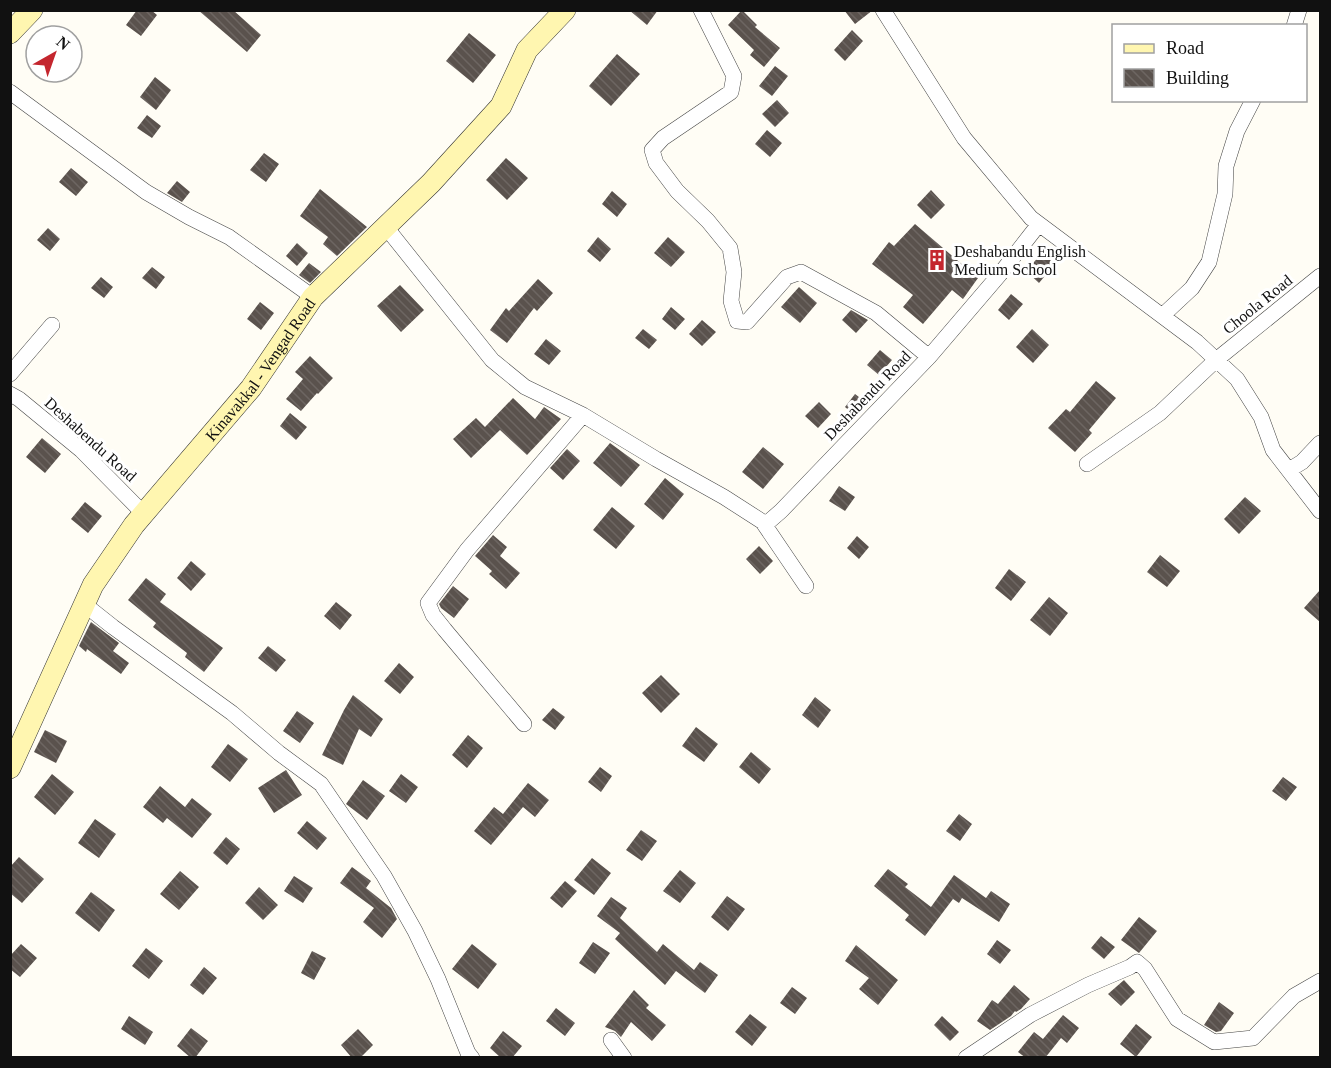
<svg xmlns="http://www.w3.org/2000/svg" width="1331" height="1068" font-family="'Times New Roman',serif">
<defs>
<pattern id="building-back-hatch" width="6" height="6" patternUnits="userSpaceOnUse" patternTransform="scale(1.5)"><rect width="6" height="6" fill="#5a524d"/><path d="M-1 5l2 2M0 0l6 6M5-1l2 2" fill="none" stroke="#6d6662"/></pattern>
</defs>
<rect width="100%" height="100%" fill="#fffdf5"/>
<!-- building -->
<path fill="url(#building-back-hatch)" d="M137 10H151L157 15 141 36 126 25Z
M198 10H233L261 35 247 52Z
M629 10H658L647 25Z
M742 10 757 25 755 27 780 48 764 67 750 55 754 50 728 25Z
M844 10H873L855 24Z
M852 30 863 41 845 61 834 50Z
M469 33 496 55 473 83 446 61Z
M617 54 640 74 611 106 589 86Z
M775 66 788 76 772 96 759 86Z
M155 77 171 90 156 110 140 97Z
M777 100 789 113 775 127 762 114Z
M147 115 161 126 152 138 137 128Z
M767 130 782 143 770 157 755 144Z
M264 153 279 164 266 182 250 170Z
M506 158 528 178 507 200 486 180Z
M71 168 88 182 76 196 59 182Z
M177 181 190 192 182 202 167 193Z
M320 189 367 227 337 256 323 244 328 237 300 216Z
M931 190 945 205 931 219 917 205Z
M612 191 627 204 617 217 602 204Z
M915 224 978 278 963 299 952 290 923 324 903 307 913 295 872 264 889 242 894 246Z
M48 228 60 239 50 251 37 240Z
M598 237 611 249 600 262 587 251Z
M668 237 685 252 671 267 654 253Z
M297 243 308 253 297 266 286 256Z
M1042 253 1055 264 1039 283 1026 271Z
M309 263 321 272 310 283 299 275Z
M152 267 165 277 156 289 142 278Z
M101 277 113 287 104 298 91 288Z
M538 279 553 293 537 311 534 308 507 343 490 330 506 308 509 311Z
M400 285 424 310 401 332 377 306Z
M799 287 817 303 800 323 781 307Z
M1011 294 1023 304 1009 320 998 310Z
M260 302 274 313 261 330 247 319Z
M671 307 685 319 675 330 662 319Z
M851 310 868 320 856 333 842 320Z
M702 320 716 332 702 346 689 334Z
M643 329 657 340 649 349 635 338Z
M1032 329 1049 345 1033 363 1016 347Z
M546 339 561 351 549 365 534 354Z
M880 350 892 360 879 375 867 365Z
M310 356 333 378 318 394 317 393 301 411 286 399 303 379 295 372Z
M1096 381 1116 398 1089 430 1092 433 1075 452 1048 428 1066 409 1070 412Z
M855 394 868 404 857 417 845 407Z
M513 398 535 419 544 407 561 419 527 455 500 430 471 458 453 439 476 418 485 427Z
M819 402 831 414 818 428 805 416Z
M290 413 307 427 296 440 280 426Z
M42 438 61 454 45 473 26 457Z
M610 443 640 465 621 487 593 463Z
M763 447 784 464 763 489 742 472Z
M567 449 580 461 563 480 550 468Z
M665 478 684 494 663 520 644 504Z
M839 486 855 497 845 511 829 501Z
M1245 497 1261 511 1239 534 1224 519Z
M85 502 102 516 88 533 71 519Z
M612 507 635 526 616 549 593 530Z
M493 535 507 547 500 556 520 573 506 589 489 574 492 571 475 556Z
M857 536 869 547 859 559 847 548Z
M759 546 773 561 760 574 746 559Z
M1160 555 1180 571 1167 587 1147 572Z
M191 561 206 574 191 591 177 578Z
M1009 569 1026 582 1011 601 995 588Z
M146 578 166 594 160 602 223 648 204 672 185 657 187 653 153 627 156 623 128 600Z
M453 586 469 599 454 618 441 608 439 604Z
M1320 590V622L1304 608Z
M1049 597 1068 613 1050 636 1030 620Z
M336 602 352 615 340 630 324 616Z
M91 622 119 643 113 651 129 663 121 674 87 649 86 652 79 646Z
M268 646 286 660 276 672 258 658Z
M399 663 414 677 400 694 384 681Z
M661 675 680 694 661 713 642 693Z
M353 695 383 719 371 737 359 729 343 765 322 755 344 710Z
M815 697 831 710 818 728 802 715Z
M553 708 565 717 555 730 542 720Z
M297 711 314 723 300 743 283 731Z
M696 727 718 744 704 762 682 746Z
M45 730 67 741 56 763 34 752Z
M468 735 483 748 467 768 452 755Z
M228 744 248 759 230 782 211 767Z
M751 752 771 769 759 784 739 767Z
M600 767 612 776 601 792 588 782Z
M286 770 302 795 274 813 258 788Z
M52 774 74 792 55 815 34 797Z
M401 774 418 787 406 803 389 791Z
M1283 777 1297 787 1286 801 1272 791Z
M363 780 385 796 367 820 346 804Z
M528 783 549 800 535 817 523 807 491 845 474 831 494 807 503 814Z
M160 786 185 807 192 798 212 814 192 838 167 818 163 823 143 807Z
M959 814 972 824 960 841 946 831Z
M95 819 116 834 99 858 78 843Z
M307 821 327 838 317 850 297 833Z
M641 830 657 841 642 861 626 850Z
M226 837 240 849 227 865 213 853Z
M19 857 44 879 22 903 10 893V867Z
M592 858 611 873 594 895 574 880Z
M352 867 371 881 366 888 391 908 397 919 382 938 363 922 374 908 340 883Z
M888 869 908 884 905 887 931 907 954 875 986 898 991 891 1010 904 999 922 962 898 959 903 953 899 925 936 905 920 909 915 874 886Z
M680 870 696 883 680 903 663 891Z
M180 871 199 887 179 910 160 894Z
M294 876 313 888 303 903 284 891Z
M565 881 577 891 562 908 550 898Z
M259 887 278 905 263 920 245 903Z
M91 892 115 910 99 932 75 913Z
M727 896 745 909 728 931 711 917Z
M611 897 627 908 620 918 657 952 663 944 694 970 700 962 718 975 705 993 676 971 665 985 615 939 620 933 597 916Z
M1139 917 1157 931 1139 953 1121 940Z
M1101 936 1115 947 1104 959 1091 948Z
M997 940 1011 950 1000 964 987 954Z
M593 942 610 953 595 974 579 963Z
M21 944 37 958 20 977 10 969V956Z
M472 944 497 964 478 989 452 969Z
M856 945 898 980 878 1005 859 989 869 978 845 961Z
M146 948 163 961 149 979 132 966Z
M312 951 326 958 314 980 301 973Z
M204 967 217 978 203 995 190 985Z
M1124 980 1135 992 1121 1006 1108 994Z
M1014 985 1030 999 1021 1009 1016 1012 1015 1011 1011 1016 990 1030 977 1021 992 1000 998 1004Z
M792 987 807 998 795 1014 780 1003Z
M634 990 649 1005 646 1008 666 1025 652 1041 631 1022 621 1037 615 1031 605 1027Z
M1219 1002 1234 1013 1221 1031 1216 1032 1204 1025Z
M556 1008 575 1023 565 1036 546 1021Z
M750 1014 767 1027 752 1046 735 1032Z
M1063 1015 1079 1028 1067 1043 1061 1038 1045 1058H1026L1018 1052 1034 1032 1043 1039Z
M129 1016 153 1032 145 1045 121 1029Z
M942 1016 959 1032 950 1041 934 1025Z
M1136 1024 1152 1037 1136 1057 1120 1044Z
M191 1028 208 1041 195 1058H191L177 1046Z
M358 1029 373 1045 360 1058H352L341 1045Z
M503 1031 522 1046 512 1058H501L490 1048Z"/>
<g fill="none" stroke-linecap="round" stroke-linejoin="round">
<defs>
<path id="street" d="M701 10 734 76 731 92 663 138 652 150 656 163 677 191 708 221 730 248 734 272 731 301 737 321 747 322 787 277 801 272 876 313 929 357
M883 10 964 138 1031 218 1197 342 1237 379 1261 417 1273 450 1320 511
M1294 26 1299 10
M10 92 146 192 189 217 229 237 313 297
M385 226 492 360 525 387 583 415 656 459 724 497 766 524 781 511 929 357 1000 274 1039 224
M1162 316 1192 288 1209 262 1225 194 1226 166 1237 131 1253 100
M10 374 52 325
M10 394 19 399 81 450 144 514
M1087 464 1160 413 1216 360 1320 276
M1289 470 1302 462 1320 443
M764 524 806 586
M84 604 113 627 232 713 279 753 321 784 384 876 415 931 438 979 468 1053 472 1058
M524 724 445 630 433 615 428 603 467 550 583 415
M611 1040 624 1058
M966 1058 1030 1015 1088 985 1130 967 1137 962 1145 969 1177 1019 1214 1042 1253 1038 1294 996 1320 981"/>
<g id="secondary">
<path d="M10 33 32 10"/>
<path id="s1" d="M10 768 93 585 134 525 251 388 313 297 431 183 501 106 527 50 565 10"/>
</g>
</defs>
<!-- street casing -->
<use href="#street" stroke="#444" stroke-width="16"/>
<!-- secondary casing -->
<use href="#secondary" stroke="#333" stroke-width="22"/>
<!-- street -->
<use href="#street" stroke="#fff" stroke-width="15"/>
<!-- secondary -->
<use href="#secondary" stroke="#fff6b0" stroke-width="21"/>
</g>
<!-- icons -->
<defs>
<symbol id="building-bare" viewBox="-9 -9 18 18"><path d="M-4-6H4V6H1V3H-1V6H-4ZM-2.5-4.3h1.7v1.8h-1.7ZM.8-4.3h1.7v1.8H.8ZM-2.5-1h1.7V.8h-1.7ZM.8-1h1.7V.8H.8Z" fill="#c4262e" stroke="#fff" stroke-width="2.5" paint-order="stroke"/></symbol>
</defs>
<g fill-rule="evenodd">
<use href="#building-bare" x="922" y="245" width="30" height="30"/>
</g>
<g text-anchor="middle" stroke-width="6" stroke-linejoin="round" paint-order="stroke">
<!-- poi labels -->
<g font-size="16" fill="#111" stroke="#fff" text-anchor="start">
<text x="954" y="257">Deshabandu English<tspan x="954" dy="18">Medium School</tspan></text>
</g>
<!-- street labels -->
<g font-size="16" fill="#111" stroke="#fff">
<text transform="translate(1257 304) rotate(-39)" y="6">Choola Road</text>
<text dy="6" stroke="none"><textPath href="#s1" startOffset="474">Kinavakkal - Vengad Road</textPath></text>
<text transform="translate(867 395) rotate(-46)" y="6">Deshabendu Road</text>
<text transform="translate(91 439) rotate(42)" y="6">Deshabendu Road</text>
</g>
</g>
<!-- border -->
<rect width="1331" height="1068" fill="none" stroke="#111111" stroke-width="24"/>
<!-- legend -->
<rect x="1112" y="24" width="195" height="78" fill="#ffffff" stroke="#a0a0a0" stroke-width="1.5"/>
<rect x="1124" y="44" width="30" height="9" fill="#fff6b0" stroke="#a0a0a0" stroke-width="1.5"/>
<text x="1166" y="54" font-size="18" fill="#111111">Road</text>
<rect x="1124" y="69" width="30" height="18" fill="url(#building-back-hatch)" stroke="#a0a0a0" stroke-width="1.5"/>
<text x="1166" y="84" font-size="18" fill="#111111">Building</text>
<!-- north arrow -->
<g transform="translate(54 54) rotate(40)"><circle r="28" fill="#ffffff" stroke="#a0a0a0" stroke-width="1.5"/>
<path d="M0-4.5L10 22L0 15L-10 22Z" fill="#c4262e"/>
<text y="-9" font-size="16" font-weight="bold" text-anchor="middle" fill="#111111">N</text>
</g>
</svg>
